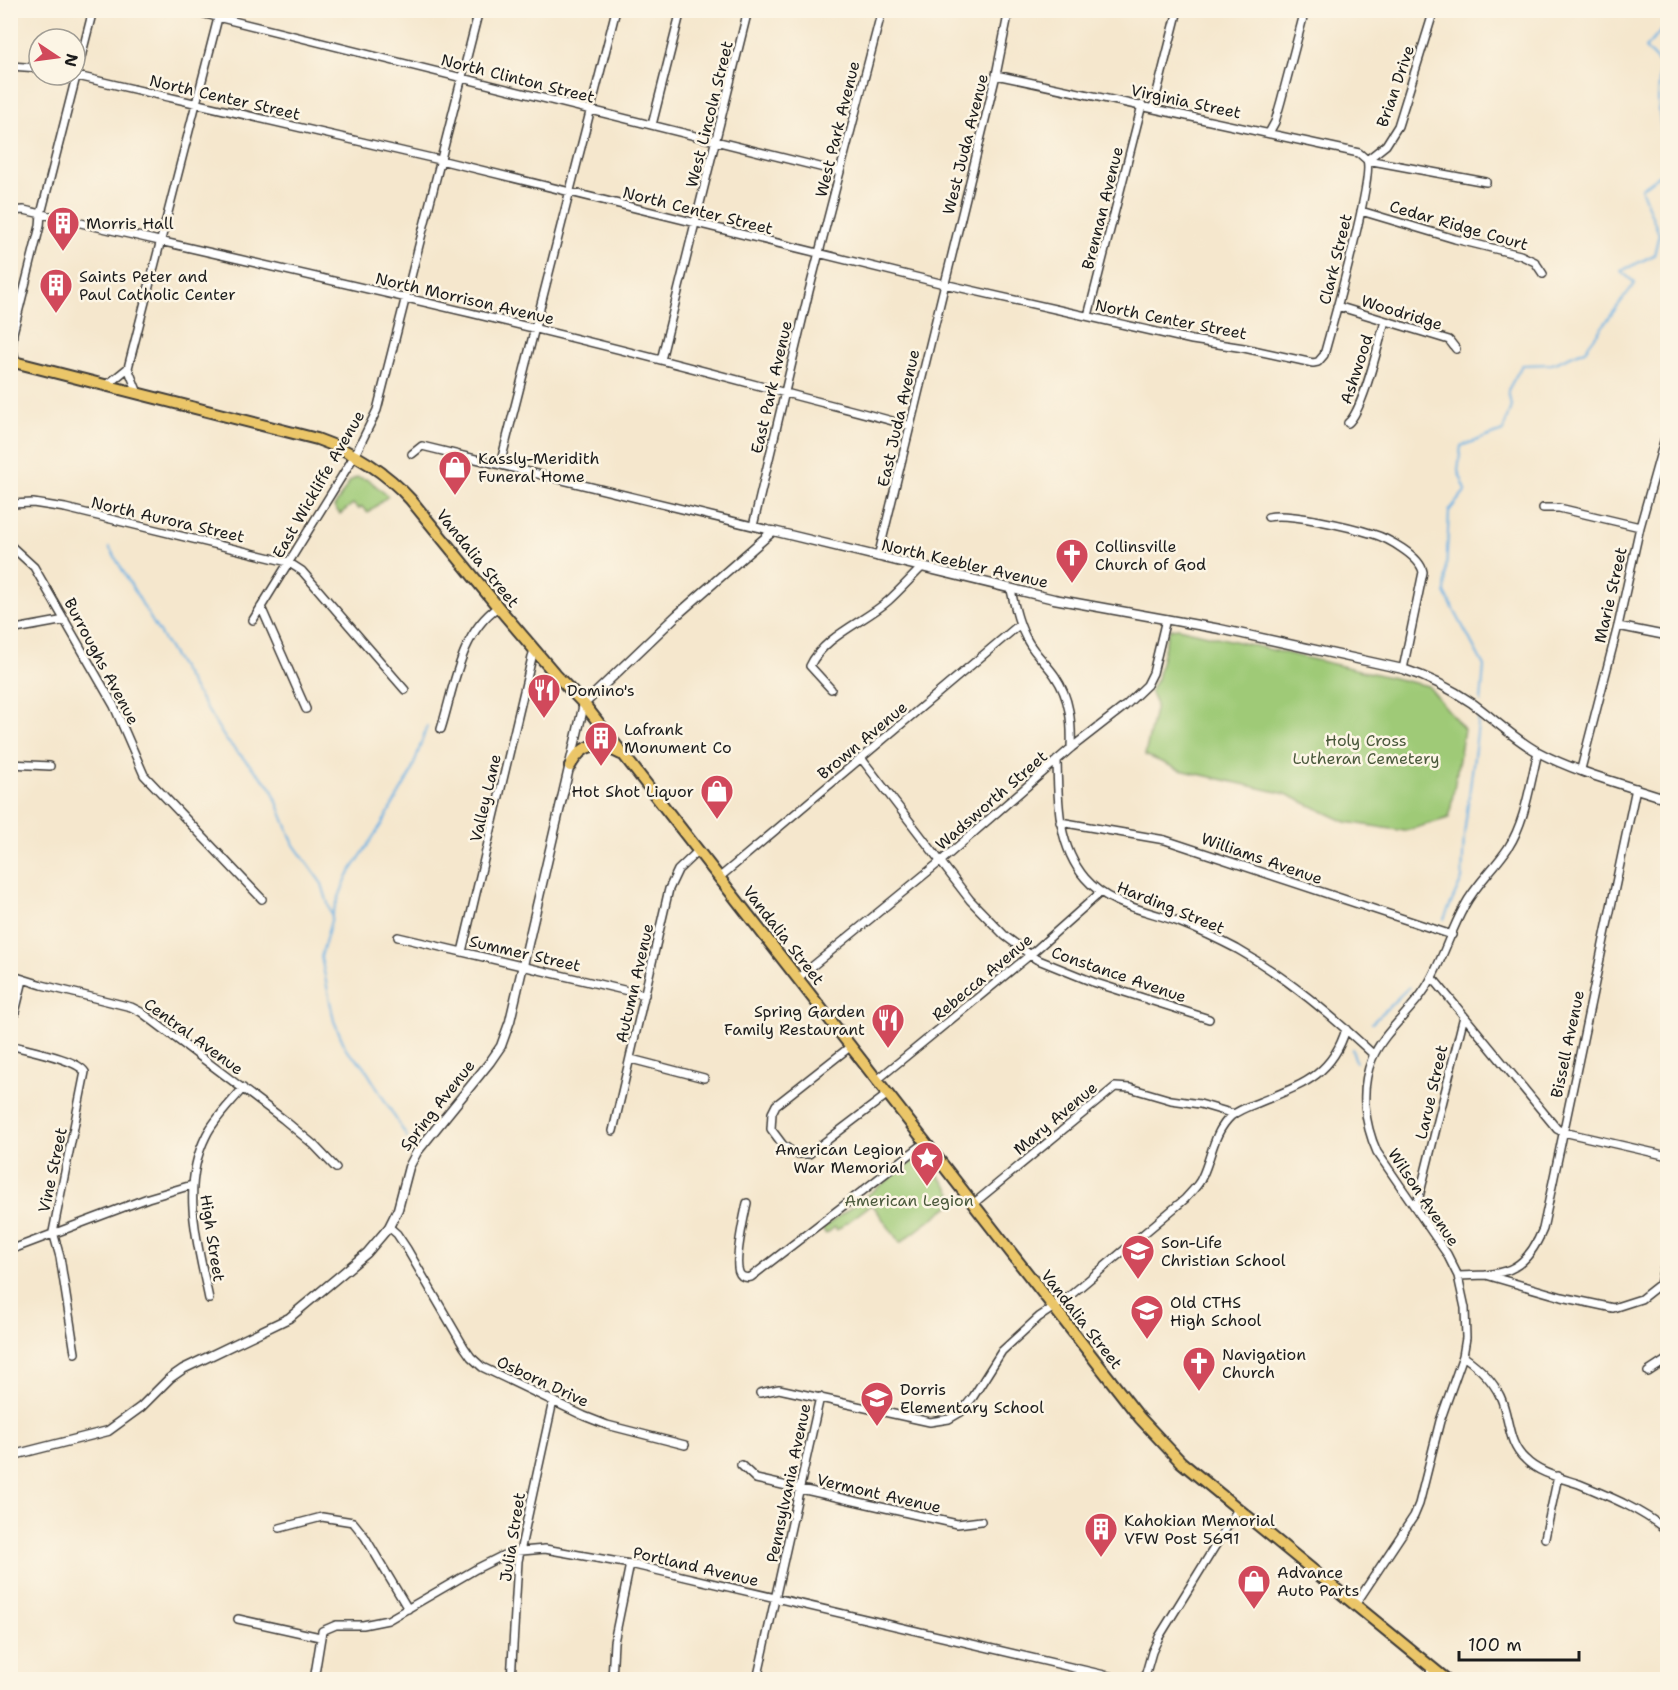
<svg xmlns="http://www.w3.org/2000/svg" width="1678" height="1690" font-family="'Shantell Sans',sans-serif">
<rect width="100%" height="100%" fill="#fcf5e5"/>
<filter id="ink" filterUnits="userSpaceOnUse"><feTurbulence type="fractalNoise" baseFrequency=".0167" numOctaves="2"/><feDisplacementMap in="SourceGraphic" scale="12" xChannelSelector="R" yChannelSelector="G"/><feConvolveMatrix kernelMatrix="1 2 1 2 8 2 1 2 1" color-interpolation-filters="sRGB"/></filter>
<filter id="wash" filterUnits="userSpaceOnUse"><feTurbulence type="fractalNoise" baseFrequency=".008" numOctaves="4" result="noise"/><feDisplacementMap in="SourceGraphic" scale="24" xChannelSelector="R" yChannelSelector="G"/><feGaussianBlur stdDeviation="1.35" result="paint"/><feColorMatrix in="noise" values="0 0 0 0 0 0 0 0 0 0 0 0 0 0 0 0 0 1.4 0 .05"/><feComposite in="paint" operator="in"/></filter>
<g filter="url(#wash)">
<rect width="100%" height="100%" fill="#f5e7cd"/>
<!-- green -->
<path fill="#9fca77" stroke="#5e734a" stroke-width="1.5" d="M357 477 369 480 388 496 368 513 362 507 358 509 353 504 340 514 334 507 350 481Z
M1178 628 1428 686 1464 729 1449 818 1405 831 1346 822 1286 794 1180 770 1145 755 1156 705 1150 691 1157 679 1168 633 1171 629Z
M923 1154 957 1200 900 1243 872 1204 837 1230 835 1227 826 1234 822 1229Z"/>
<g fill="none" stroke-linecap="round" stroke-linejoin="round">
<!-- stream -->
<path stroke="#6db1e3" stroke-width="2" d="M109 547 152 621 226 740 271 787 294 845 322 884 332 917 321 957 334 1021 347 1051 363 1065 407 1137
M1481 702 1484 666 1445 593 1449 511 1466 490 1458 471 1461 446 1503 431 1511 406 1508 390 1522 365 1552 364 1585 350 1635 283 1621 271 1654 255 1659 234 1641 188 1663 172V143L1658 102 1660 64 1645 48 1664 28 1661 10
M332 915 347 877 383 822 411 773 427 726
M1444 919 1462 879 1464 835 1479 717
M1372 1023 1409 987
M1352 1049 1356 1062"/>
</g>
</g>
<g filter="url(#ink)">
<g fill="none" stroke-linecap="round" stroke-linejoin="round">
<defs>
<path id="minor" d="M189 10 840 172
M1019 10H1034
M10 66 39 68
M73 75 440 160 944 284 1192 340 1244 348 1313 363 1318 362 1324 355C1332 326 1374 179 1367 160
M996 75 1359 153 1367 160
M1153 108 1178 10
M652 125 681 10
M1269 133 1275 122 1281 101 1305 10
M1367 160 1386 145 1398 126 1434 10
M1367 160 1486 182
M10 211 24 210C271 267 519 321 764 387 813 401 862 412 910 426
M1361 211 1455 239 1520 255 1535 262 1543 274
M1337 306 1449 340 1456 349
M1088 316 1142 105
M661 360 748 10
M128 368 218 18
M128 368 138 393
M10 369 16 362 12 347 13 333 40 226 41 214 93 10
M107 385 128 368
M1348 423C1363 411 1379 342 1385 321
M412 454 422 446 773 531
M500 465 616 10
M1657 467 1668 470
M10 504 33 503 65 508 288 562 302 571 405 690
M1543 508H1559L1640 527
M1268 517C1288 512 1351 527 1373 534 1387 538 1420 556 1423 572L1403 669
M753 526 809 291 882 10
M10 545 34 567 114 706 144 775 262 899
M878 557 996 75 1009 10
M1011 590C1015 608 1019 627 1029 643 1036 655 1047 664 1055 676 1070 698 1072 723 1071 748
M261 607 306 709
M253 620 355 455 377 410 479 10
M1618 626 1668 636
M10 630 65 620
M831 689 810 666C824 636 864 622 888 601 899 591 910 579 921 568
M441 729C454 688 460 633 498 607
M861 758 970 900 1005 936 1036 959 1093 982 1209 1019
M1057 760C1058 801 1057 845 1085 878 1109 906 1146 910 1179 922 1199 930 1218 939 1237 949 1288 978 1332 1016 1374 1055
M10 764 50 766
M1581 769 1618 626 1640 527 1668 427
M1060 822 1165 840 1452 935
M720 877 1020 624
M398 937 645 995
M462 952 534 649
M10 975 42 985 131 1007 141 1012 283 1119 314 1145 336 1168
M1432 977 1557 1129 1563 1132 1668 1156
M798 978 941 861 1071 748 1125 706 1147 685 1153 673 1166 619
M10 1033 23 980
M10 1045C27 1050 77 1059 85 1072L53 1232 60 1257 75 1353
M851 1046 776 1105 772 1113 771 1129 783 1145 796 1154H809L888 1094
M631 1059 704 1078
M877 1080 1030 955 1101 892
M613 1131 669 889 678 870 699 850
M747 1203C744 1217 734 1261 739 1272 741 1278 746 1278 751 1277L926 1142
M973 1204 1115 1087 1130 1088 1171 1100 1200 1104 1234 1114
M1416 1209 1464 1016
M389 1227 397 1234 407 1249 464 1347 471 1357 482 1367 584 1416 607 1425 685 1445
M10 1250 148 1198 192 1185
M1486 1275C1492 1274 1499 1273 1505 1271 1524 1266 1536 1246 1543 1229L1636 788
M1458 1276 1486 1275 1562 1297 1613 1308 1641 1299 1660 1284
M1660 1284 1668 1249
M209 1299C198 1245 180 1188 206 1136 214 1119 231 1103 243 1088
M1463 1356C1479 1367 1492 1379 1500 1396 1510 1417 1507 1443 1525 1459 1538 1473 1561 1478 1579 1484 1611 1497 1640 1509 1668 1531
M1648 1372 1668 1359
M760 1393 779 1389 930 1422 949 1419 961 1412 973 1397 1002 1351 1039 1317 1066 1299 1185 1199C1191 1192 1199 1185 1202 1177 1212 1156 1213 1133 1231 1116 1240 1109 1250 1106 1260 1102 1301 1085 1332 1076 1346 1029
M741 1465 756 1479 957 1524 981 1521
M280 1528 322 1517 353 1522 365 1537 408 1609
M1545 1538 1558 1476
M1355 1605 1414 1516 1419 1504 1440 1421 1463 1356 1466 1338 1465 1308 1458 1276 1447 1254 1377 1152C1364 1123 1360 1089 1372 1059 1384 1031 1409 1014 1425 989 1442 963 1449 934 1464 907 1476 884 1494 869 1508 848 1526 820 1530 783 1538 752
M238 1619 320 1637
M314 1680 322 1631 336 1625H363L388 1620 476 1569 510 1552 545 1549 630 1564 1126 1680
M511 1680 518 1561 553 1401
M612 1680 614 1642 630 1564
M757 1680 820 1397
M1074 1680 1076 1668
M1144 1680 1152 1652 1159 1637 1238 1509
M1429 1680 1431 1668"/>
<path id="tertiary" d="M10 1456 108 1431 141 1407 170 1378 183 1369 289 1318 367 1253 389 1227 398 1209 409 1167 417 1152 490 1062 501 1046 510 1021 584 704 677 615 773 531 1054 599 1220 629 1403 669C1428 677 1450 688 1472 703 1494 719 1514 739 1538 752 1577 773 1626 785 1668 799"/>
<path id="primary" d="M10 361 317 439C354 452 385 471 411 500L498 607 556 675 584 704 1140 1418 1181 1462 1447 1680
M570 766C584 741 597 742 621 754"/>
</defs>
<!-- minor casing -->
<use href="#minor" stroke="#3d3a37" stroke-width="10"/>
<!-- tertiary casing -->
<use href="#tertiary" stroke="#3d3a37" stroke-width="11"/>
<!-- primary casing -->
<use href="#primary" stroke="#3d3a37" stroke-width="14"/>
<!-- minor -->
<use href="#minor" stroke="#fff" stroke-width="7"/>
<!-- tertiary -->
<use href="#tertiary" stroke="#fff" stroke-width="8"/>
<!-- primary -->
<use href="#primary" stroke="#ebc669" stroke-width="10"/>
</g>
</g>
<!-- icons -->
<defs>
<symbol id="building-pin" viewBox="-11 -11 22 30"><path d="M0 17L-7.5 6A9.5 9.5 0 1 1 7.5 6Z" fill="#d1495b" stroke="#fcf5e5"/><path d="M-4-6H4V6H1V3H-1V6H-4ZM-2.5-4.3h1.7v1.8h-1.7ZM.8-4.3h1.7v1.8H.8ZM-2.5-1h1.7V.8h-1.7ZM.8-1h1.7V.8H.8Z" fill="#fff"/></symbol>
<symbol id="shop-pin" viewBox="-11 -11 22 30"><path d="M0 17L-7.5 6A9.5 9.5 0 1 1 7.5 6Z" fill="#d1495b" stroke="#fcf5e5"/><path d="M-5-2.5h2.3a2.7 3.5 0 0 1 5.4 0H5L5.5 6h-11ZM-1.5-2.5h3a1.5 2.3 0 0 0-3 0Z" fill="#fff"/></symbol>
<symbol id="church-pin" viewBox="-11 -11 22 30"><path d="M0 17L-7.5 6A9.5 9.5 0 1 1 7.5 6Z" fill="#d1495b" stroke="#fcf5e5"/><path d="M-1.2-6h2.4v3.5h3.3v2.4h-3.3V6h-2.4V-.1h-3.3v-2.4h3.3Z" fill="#fff"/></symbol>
<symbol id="restaurant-pin" viewBox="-11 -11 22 30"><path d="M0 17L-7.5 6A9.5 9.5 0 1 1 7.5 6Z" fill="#d1495b" stroke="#fcf5e5"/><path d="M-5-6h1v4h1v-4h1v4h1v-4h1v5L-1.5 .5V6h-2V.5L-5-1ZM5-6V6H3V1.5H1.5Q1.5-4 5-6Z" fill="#fff"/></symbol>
<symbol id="sight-pin" viewBox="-11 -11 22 30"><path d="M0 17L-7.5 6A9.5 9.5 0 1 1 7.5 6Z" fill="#d1495b" stroke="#fcf5e5"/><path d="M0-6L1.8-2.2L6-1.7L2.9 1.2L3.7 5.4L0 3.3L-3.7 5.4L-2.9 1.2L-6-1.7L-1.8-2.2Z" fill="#fff"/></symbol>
<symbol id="school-pin" viewBox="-11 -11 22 30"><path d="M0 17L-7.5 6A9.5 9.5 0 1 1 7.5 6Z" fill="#d1495b" stroke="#fcf5e5"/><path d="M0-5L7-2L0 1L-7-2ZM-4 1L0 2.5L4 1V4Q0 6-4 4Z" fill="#fff"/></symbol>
</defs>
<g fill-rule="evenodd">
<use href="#building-pin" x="44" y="204" width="38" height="52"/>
<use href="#building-pin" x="37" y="266" width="38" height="52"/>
<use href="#shop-pin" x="436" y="448" width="38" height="52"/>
<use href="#church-pin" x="1053" y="536" width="38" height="52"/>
<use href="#restaurant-pin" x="525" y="671" width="38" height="52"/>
<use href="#building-pin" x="582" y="719" width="38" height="52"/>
<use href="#shop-pin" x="698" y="772" width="38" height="52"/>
<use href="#restaurant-pin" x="869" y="1001" width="38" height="52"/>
<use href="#sight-pin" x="908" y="1139" width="38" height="52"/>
<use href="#school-pin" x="1119" y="1232" width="38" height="52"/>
<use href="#school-pin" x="1128" y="1292" width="38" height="52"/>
<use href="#church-pin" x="1180" y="1344" width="38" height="52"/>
<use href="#school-pin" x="858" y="1379" width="38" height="52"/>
<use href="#building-pin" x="1082" y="1510" width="38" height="52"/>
<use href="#shop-pin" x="1235" y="1562" width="38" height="52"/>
</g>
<g text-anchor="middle" stroke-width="5" stroke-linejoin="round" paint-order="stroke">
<!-- street labels -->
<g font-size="16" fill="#1c1c1c" stroke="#fcf5e5">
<text transform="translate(518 78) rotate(14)" y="6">North Clinton Street</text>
<text transform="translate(1395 86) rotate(-71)" y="6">Brian Drive</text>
<text transform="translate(225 97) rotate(13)" y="6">North Center Street</text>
<text transform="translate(1186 101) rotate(12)" y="6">Virginia Street</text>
<text transform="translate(709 114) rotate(-76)" y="6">West Lincoln Street</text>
<text transform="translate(837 129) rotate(-76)" y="6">West Park Avenue</text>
<text transform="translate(965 144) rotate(-76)" y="6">West Juda Avenue</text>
<text transform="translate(1102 208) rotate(-76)" y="6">Brennan Avenue</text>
<text transform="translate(698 210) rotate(14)" y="6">North Center Street</text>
<text transform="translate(1459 225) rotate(16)" y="6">Cedar Ridge Court</text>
<text transform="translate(1335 259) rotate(-76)" y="6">Clark Street</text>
<text transform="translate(465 298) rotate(13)" y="6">North Morrison Avenue</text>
<text transform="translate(1402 312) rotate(17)" y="6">Woodridge</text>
<text transform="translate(1171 319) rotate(11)" y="6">North Center Street</text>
<text transform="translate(1356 369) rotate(-72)" y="6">Ashwood</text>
<text transform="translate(771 387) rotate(-77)" y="6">East Park Avenue</text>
<text transform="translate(898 418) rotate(-77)" y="6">East Juda Avenue</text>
<text transform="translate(318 484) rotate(-60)" y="6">East Wickliffe Avenue</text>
<text transform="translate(168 519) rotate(13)" y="6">North Aurora Street</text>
<text transform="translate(478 558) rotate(51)" y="6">Vandalia Street</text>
<text transform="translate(965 563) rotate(13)" y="6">North Keebler Avenue</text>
<text transform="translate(1610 595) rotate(-77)" y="6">Marie Street</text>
<text transform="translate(102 661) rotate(62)" y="6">Burroughs Avenue</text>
<text transform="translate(862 740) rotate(-40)" y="6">Brown Avenue</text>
<text transform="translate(485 798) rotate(-77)" y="6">Valley Lane</text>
<text transform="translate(991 800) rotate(-41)" y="6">Wadsworth Street</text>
<text transform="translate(1262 858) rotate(19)" y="6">Williams Avenue</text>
<text transform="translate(1171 907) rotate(22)" y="6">Harding Street</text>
<text transform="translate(784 935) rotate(52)" y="6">Vandalia Street</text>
<text transform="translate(525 953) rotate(13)" y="6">Summer Street</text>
<text transform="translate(1119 974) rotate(19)" y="6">Constance Avenue</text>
<text transform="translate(982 977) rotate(-40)" y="6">Rebecca Avenue</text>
<text transform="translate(634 983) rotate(-77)" y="6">Autumn Avenue</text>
<text transform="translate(194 1036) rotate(36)" y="6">Central Avenue</text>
<text transform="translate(1567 1044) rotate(-78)" y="6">Bissell Avenue</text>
<text transform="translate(1431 1092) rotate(-77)" y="6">Larue Street</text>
<text transform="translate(437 1105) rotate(-52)" y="6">Spring Avenue</text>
<text transform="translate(1055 1118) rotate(-40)" y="6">Mary Avenue</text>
<text transform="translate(52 1170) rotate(-78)" y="6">Vine Street</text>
<text transform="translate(1424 1197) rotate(56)" y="6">Wilson Avenue</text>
<text transform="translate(213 1238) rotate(81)" y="6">High Street</text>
<text transform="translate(1082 1319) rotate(52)" y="6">Vandalia Street</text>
<text transform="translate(543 1381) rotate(25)" y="6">Osborn Drive</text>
<text transform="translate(788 1483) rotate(-78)" y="6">Pennsylvania Avenue</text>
<text transform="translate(879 1493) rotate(13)" y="6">Vermont Avenue</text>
<text transform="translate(512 1537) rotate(-81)" y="6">Julia Street</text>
<text transform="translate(696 1566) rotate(13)" y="6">Portland Avenue</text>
</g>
<!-- poi labels -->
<g font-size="16" fill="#1c1c1c" stroke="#fcf5e5" text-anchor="start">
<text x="86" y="229">Morris Hall</text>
<text x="79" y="282">Saints Peter and<tspan x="79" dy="18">Paul Catholic Center</tspan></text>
<text x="478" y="464">Kassly-Meridith<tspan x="478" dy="18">Funeral Home</tspan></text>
<text x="1095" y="552">Collinsville<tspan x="1095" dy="18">Church of God</tspan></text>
<text x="567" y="696">Domino's</text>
<text x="624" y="735">Lafrank<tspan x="624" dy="18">Monument Co</tspan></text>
<text x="694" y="797" text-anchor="end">Hot Shot Liquor</text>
<text x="865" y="1017" text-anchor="end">Spring Garden<tspan x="865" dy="18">Family Restaurant</tspan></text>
<text x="904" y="1155" text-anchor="end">American Legion<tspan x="904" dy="18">War Memorial</tspan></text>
<text x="1161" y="1248">Son-Life<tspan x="1161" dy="18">Christian School</tspan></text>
<text x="1170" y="1308">Old CTHS<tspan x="1170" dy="18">High School</tspan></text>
<text x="1222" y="1360">Navigation<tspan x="1222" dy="18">Church</tspan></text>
<text x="900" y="1395">Dorris<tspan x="900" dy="18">Elementary School</tspan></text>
<text x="1124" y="1526">Kahokian Memorial<tspan x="1124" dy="18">VFW Post 5691</tspan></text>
<text x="1277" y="1578">Advance<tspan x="1277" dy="18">Auto Parts</tspan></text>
</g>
<!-- park labels -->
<g font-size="16" fill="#4a593c" stroke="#fcf5e5">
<text x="1366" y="746">Holy Cross<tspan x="1366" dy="18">Lutheran Cemetery</tspan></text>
<text x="909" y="1206">American Legion</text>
</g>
</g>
<!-- margin -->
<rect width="1678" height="1690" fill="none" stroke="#fcf5e5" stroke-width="36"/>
<!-- north arrow -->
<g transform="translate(57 57) rotate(103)"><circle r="28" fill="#fcf5e5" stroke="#a29e95" stroke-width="1.5"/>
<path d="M0-4.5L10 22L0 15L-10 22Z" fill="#d1495b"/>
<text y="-9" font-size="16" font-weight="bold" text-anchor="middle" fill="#1c1c1c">N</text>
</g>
<!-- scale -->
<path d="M1459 1651v9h120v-9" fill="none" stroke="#1c1c1c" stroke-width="3"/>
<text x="1468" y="1651" font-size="18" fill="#1c1c1c" stroke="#fcf5e5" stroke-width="4.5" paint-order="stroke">100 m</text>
</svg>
